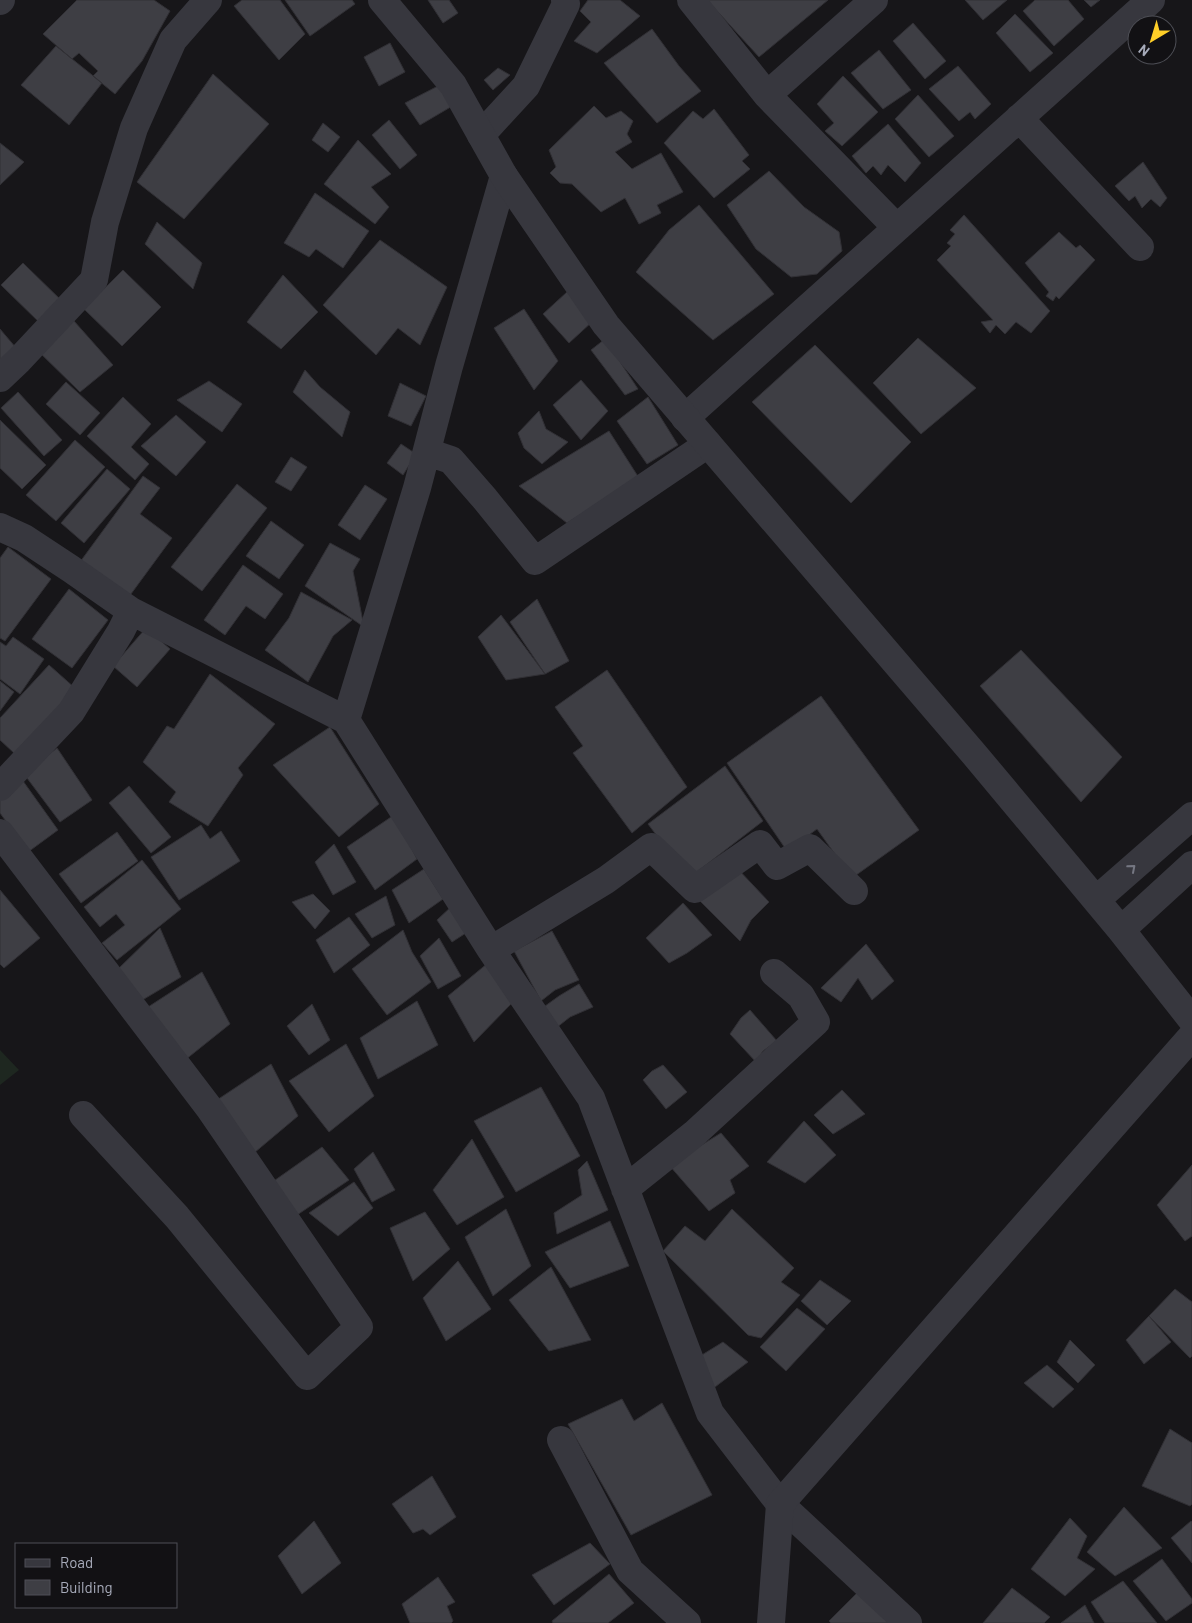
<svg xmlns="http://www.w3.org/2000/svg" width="1192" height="1623" font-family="Barlow,sans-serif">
<rect width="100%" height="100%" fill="#171619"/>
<!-- green -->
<path fill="#1e2720" d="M0 1050 19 1070 0 1085Z"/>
<!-- building -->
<path fill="#3e3e44" stroke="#313035" d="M77 0H154L170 11 142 61 115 94 93 76 98 71 79 53 72 59 43 34Z
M242 0H280L305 34 279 60 234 6Z
M285 0H352L355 4 310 36Z
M428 0H449L458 13 443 23Z
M588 0H620L640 16 597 53 574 41 591 22 580 11Z
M707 0H828L759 57Z
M965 0H1007L983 20Z
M1035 0H1068L1084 19 1054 46 1023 11Z
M1084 0H1100L1091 7Z
M1015 14 1053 53 1030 72 996 33Z
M913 23 946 61 925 79 893 41Z
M652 29 679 66 701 91 657 123 604 63Z
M390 43 405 72 379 86 364 57Z
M56 46 102 83 69 125 21 85Z
M879 50 911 90 883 109 851 73Z
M958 66 991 104 975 119 970 112 959 121 929 89Z
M498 68 510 75 493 90 484 80Z
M213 74 269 124 184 219 137 182Z
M843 76 878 112 842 146 825 131 834 123 817 104Z
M442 84 454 105 420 125 405 103Z
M918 95 954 136 929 157 895 119Z
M594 106 606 118 621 111 633 121 627 134 632 142 615 152 632 169 661 153 683 192 657 205 661 213 639 224 625 198 601 212 572 184 560 183 550 173 556 167 549 150Z
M714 109 749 155 742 161 750 169 714 198 664 143 693 111 703 119Z
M389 120 417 155 400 169 372 135Z
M323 123 340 137 328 152 312 140Z
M888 124 921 163 905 182 888 165 881 175 873 166 866 173 852 156Z
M358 140 391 174 371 187 389 207 375 224 324 184Z
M0 143 24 162 0 185Z
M1143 162 1167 198 1160 207 1151 199 1142 208 1135 196 1129 201 1115 186Z
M769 171 804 207 839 232 842 251 817 274 791 277 756 249 727 205Z
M315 193 369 231 343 268 316 249 309 257 284 243Z
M699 205 774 294 713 340 636 272 669 230Z
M964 215 1050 311 1031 333 1016 322 1005 334 996 325 990 333 981 322 993 320 937 260 951 246 947 243 955 234 950 230Z
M157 222 202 263 193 289 145 244Z
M1059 232 1076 248 1080 245 1095 260 1059 299 1056 296 1053 301 1046 296 1049 292 1025 263Z
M380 240 447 287 420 345 398 328 376 355 323 305Z
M23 263 65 304 43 326 1 285Z
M123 270 161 307 122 346 84 309Z
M283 275 318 312 281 349 247 322Z
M567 292 593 321 569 343 543 314Z
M524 309 558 361 534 390 494 328Z
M74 321 113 365 80 392 35 348Z
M0 329 17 349 0 368Z
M918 338 976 388 921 434 873 383Z
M605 339 638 389 625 395 591 350Z
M815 345 911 442 851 503 752 402Z
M305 370 320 387 350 412 342 437 293 392Z
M581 380 608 411 581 440 553 405Z
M209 381 242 404 222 432 177 400Z
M66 382 100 413 80 435 46 404Z
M400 383 426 396 411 426 388 416Z
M18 392 62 440 44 456 1 408Z
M123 397 151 424 131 447 149 464 135 480 87 436Z
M648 397 678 445 647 464 617 421Z
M539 411 546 429 568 442 542 464 524 448 518 433Z
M176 415 206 442 176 476 141 446Z
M0 420 46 465 22 489 0 468Z
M609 431 639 478 567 523 519 486Z
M75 440 105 467 56 521 26 495Z
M401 444 416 454 403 475 387 463Z
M291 457 307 467 291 491 275 482Z
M107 469 130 489 84 543 61 523Z
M143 476 160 488 140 514 172 538 128 598 80 562Z
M237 484 267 508 202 591 171 567Z
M365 485 387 499 360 540 338 525Z
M271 521 304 545 279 579 246 556Z
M330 543 360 559 353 571 364 627 305 586Z
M8 547 51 579 5 641 0 638V558Z
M243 565 283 594 265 619 246 606 225 635 204 620Z
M69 589 108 620 72 668 32 639Z
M301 592 352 620 333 636 308 682 265 650 289 618Z
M537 599 569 661 545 674 510 622Z
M501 615 545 674 506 680 478 637Z
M146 628 170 649 137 687 113 666Z
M13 637 44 659 20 694 0 679V642L6 646Z
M1021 650 1122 757 1081 802 980 686Z
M49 665 76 689 15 754 0 740V718Z
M607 670 687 787 632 833 573 753 583 746 555 707Z
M210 674 275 724 238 768 243 775 208 826 169 802 176 792 143 762 167 726 174 729Z
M0 681 14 692 0 711Z
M821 696 919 830 852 878 817 829 787 851 727 763Z
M330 727 379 804 339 837 273 765Z
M57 748 92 800 60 822 24 774Z
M725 766 763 821 689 878 648 824Z
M23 781 58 830 28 852 0 813V797Z
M129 786 171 837 151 853 109 803Z
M394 815 417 859 375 890 347 847Z
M201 825 210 839 221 831 240 861 179 900 151 857Z
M117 832 138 861 81 903 59 874Z
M334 844 356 882 333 895 315 862Z
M142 860 181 909 117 960 102 943 125 925 116 914 100 927 84 907Z
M736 867 769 902 751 920 740 941 696 897Z
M424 869 443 899 409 923 392 890Z
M0 890 40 938 4 968 0 964Z
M313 894 330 911 315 929 292 902Z
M386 896 395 925 372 938 355 914Z
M683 903 712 935 687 953 669 963 646 938Z
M453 905 469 931 452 942 437 920Z
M349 917 370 945 334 973 316 940Z
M160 928 181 977 139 1002 115 972Z
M403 930 412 952 431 982 387 1015 352 969Z
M552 931 579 980 555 990 541 1001 514 951Z
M439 938 461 976 438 989 420 956Z
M866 944 894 981 872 1000 858 978 841 1002 821 988Z
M488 963 512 1003 474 1042 448 996Z
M202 972 230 1024 185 1060 145 1009Z
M579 984 593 1007 570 1017 556 1028 541 1009 559 996Z
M417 1001 438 1045 378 1079 360 1038Z
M312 1004 330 1040 309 1055 287 1026Z
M750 1010 777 1041 763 1051 756 1062 730 1034 741 1018Z
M346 1044 374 1096 329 1132 289 1081Z
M271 1064 298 1116 254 1153 214 1102Z
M663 1065 687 1092 666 1109 643 1080 652 1071Z
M541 1087 580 1156 516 1192 474 1121Z
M842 1090 865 1114 833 1134 814 1115Z
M804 1121 836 1155 805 1183 767 1162Z
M721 1133 749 1166 730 1180 735 1193 709 1211 669 1165Z
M472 1139 504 1197 457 1225 433 1190Z
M322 1147 349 1180 297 1215 271 1183Z
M373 1152 395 1190 372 1202 354 1169Z
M587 1161 608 1210 557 1234 554 1213 582 1195 578 1170Z
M1192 1165V1236L1185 1241 1157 1205Z
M354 1182 373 1208 338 1236 309 1213Z
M506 1209 531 1266 493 1296 465 1237Z
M732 1209 794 1268 781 1282 800 1295 761 1338 748 1335 663 1251 685 1226 705 1241Z
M425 1212 450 1249 413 1281 390 1228Z
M610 1221 629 1266 570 1288 545 1252Z
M458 1261 491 1309 446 1341 423 1298Z
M551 1267 591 1340 549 1351 509 1300Z
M820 1280 851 1301 827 1325 801 1301Z
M1175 1289 1192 1302V1356L1190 1358 1149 1316Z
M797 1308 825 1329 786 1371 760 1347Z
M1149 1316 1171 1342 1144 1364 1126 1340Z
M1070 1340 1095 1365 1078 1383 1057 1362Z
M723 1342 748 1362 711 1390 697 1358Z
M1047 1365 1074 1389 1053 1408 1024 1383Z
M622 1399 634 1421 662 1403 712 1495 631 1535 568 1424Z
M1170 1429 1192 1443V1504L1190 1506 1142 1486Z
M432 1476 456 1517 430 1535 423 1529 413 1533 392 1504Z
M1124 1507 1162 1548 1115 1576 1087 1552Z
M1070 1518 1087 1536 1077 1558 1095 1569 1065 1596 1031 1569Z
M314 1521 341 1563 302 1594 278 1556Z
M1191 1521 1192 1522V1563L1171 1538Z
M590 1543 610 1564 554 1605 532 1575Z
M1162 1559 1192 1599V1603L1166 1621 1133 1581Z
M609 1574 634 1603 608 1623H553L552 1621Z
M438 1577 455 1602 447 1606 453 1621 451 1623H410L402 1604Z
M1123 1581 1157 1623H1105L1091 1602Z
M1012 1588 1050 1617 1044 1623H983Z
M860 1590 889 1623H831L829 1621Z
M1085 1605 1094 1623H1061Z"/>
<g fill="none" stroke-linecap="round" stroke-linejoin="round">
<!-- minor -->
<path stroke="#37373e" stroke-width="28" d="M691 0 767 95 896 227
M0 1 1 0
M767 95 874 0
M1019 118 1140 247
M481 135 526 86 566 4 565 0
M0 378 19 360 94 280 105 222 134 128 173 40 208 0
M685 418 1151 0
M427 452 451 460 485 499 535 561 708 444
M0 527 24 538 71 569 131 611 346 720 491 950 591 1098 710 1413 780 1504 908 1623
M346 720 417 488 449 366 504 176
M0 787 71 712 121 631 131 611
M0 833 210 1109 359 1327 307 1376 177 1217 83 1115
M491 950 606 880 651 847 695 889 760 844 777 866 810 848 854 891
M625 1189 694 1134 816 1022 801 996 774 973
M561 1440 630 1571 687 1623"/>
<!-- tertiary -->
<path stroke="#37373e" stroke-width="28" d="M382 0 453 85 504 176 606 325 974 754 1121 930 1192 1020
M1096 900 1192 816
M1121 930 1192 865
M771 1623 780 1504 1192 1036"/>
</g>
<!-- one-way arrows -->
<defs><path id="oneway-chevron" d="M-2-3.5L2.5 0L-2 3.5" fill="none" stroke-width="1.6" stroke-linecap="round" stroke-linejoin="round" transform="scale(1.25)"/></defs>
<use stroke="#757782" href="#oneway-chevron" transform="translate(1132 868) rotate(-41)"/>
<!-- legend -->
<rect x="15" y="1543" width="162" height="65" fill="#121114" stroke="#4e4f56"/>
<rect x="25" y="1559" width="25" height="8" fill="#37373e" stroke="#4e4f56"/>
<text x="60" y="1568" font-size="15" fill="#a7abba">Road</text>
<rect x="25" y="1580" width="25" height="15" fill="#3e3e44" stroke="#4e4f56"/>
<text x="60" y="1593" font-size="15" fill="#a7abba">Building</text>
<!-- north arrow -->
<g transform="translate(1152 40) rotate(218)"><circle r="24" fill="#121114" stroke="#4e4f56"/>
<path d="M0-4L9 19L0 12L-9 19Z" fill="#ffcf28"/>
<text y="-8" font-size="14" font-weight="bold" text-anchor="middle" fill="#a7abba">N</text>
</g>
</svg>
